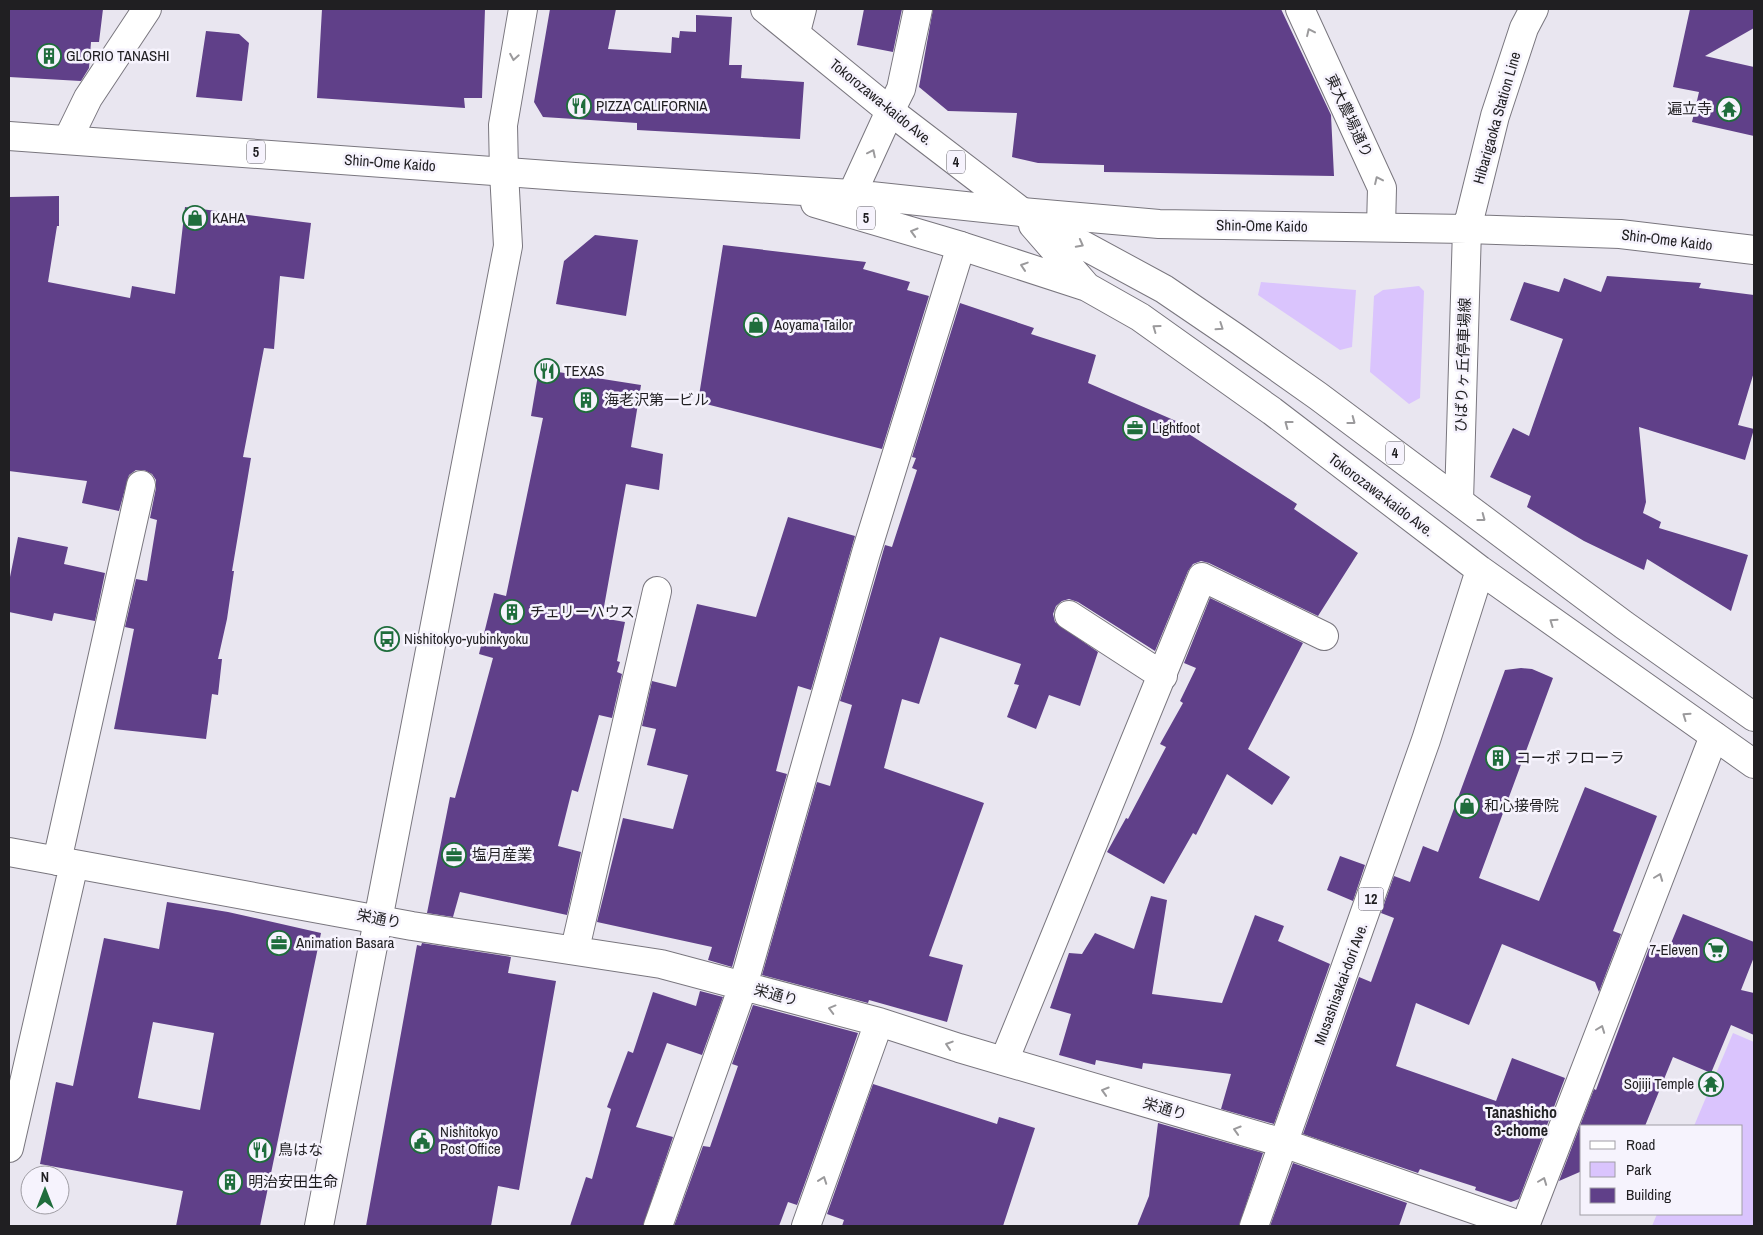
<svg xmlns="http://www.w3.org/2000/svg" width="1763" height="1235" font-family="'Archivo Narrow','Noto Sans JP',sans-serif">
<rect width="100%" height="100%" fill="#e9e6f0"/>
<!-- green -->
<path fill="#dac4fd" d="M1261 282 1356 290 1352 347 1340 350 1258 295Z
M1419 286 1424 291 1420 398 1409 404 1370 372 1374 296 1383 290Z
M1733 1033 1754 1042V1226H1652L1657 1214H1742V1126H1694Z"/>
<!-- building -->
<path fill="#604089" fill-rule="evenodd" d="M9 9H103L99 42H91L89 68 81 81 9 77Z
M322 9H485L482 98H464L465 108 317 98Z
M550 9H616L608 49 671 53 672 37 679 38 680 31 696 32V15L732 17 729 65H742L741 78 804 82 800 139 637 130V123L543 117 534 102Z
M864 9H902L893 52 857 45Z
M933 9H1281L1331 115 1334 176 1104 172V165L1038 163 1012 157 1017 113 948 111 919 87Z
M1690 9H1754V28L1705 56 1754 67V136L1692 122 1699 92 1673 87Z
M206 31 239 34 249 43 242 101 196 97Z
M59 196V226H57L48 282 130 298 132 286 175 294 185 207 311 223 304 279 280 276 274 349 264 348 243 457 251 458 232 571H234L227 619 218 659H222L218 695 212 694 206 739 114 729 134 629 125 627 136 579 147 581 157 520 150 518 156 488V480L152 474 144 470H136L129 475 119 511 82 503 87 481 9 471V197Z
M595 235 638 240 626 316 556 304 564 261Z
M723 245 866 262 863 269 910 282 907 290 929 296 882 449 698 402Z
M1607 276 1701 283 1699 288 1754 295V372L1738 425 1754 429 1745 460 1639 427 1646 502 1643 513 1661 522 1659 528 1748 555 1731 611 1647 559 1644 570 1584 541 1527 507 1531 496 1490 477 1513 428 1529 436 1563 339 1510 320 1524 282 1559 292 1564 278 1601 292Z
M960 303 1034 328 1031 334 1096 355 1088 383 1176 421 1175 425 1297 504 1294 509 1358 553 1318 616 1209 563 1201 561 1193 564 1188 571 1155 651 1078 602 1069 599 1062 601 1056 606 1053 614 1055 622 1098 652 1080 706 1049 695 1036 729 1007 717 1019 685 1014 684 1021 664 940 637 919 704 902 699 884 768 984 803 929 956 963 965 947 1022 869 1000 868 1003 762 975 817 782 830 786 852 705 840 701 885 545 892 547 917 470 912 468 916 458 912 457Z
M539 369 641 385 631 447 663 454 659 490 626 484 602 618 625 622 617 661 620 662 617 672 622 674 612 718 599 715 578 792 572 790 558 846 581 852 567 915 460 892 453 917 427 913 450 797 455 798 493 658 479 654 494 593 506 596 543 418 531 416Z
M788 517 855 536 811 690 798 686 776 771 787 774 732 967 708 960 712 947 597 922 623 818 673 829 688 775 647 765 656 729 642 726 652 681 676 687 697 604 756 617Z
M18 537 68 547 64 564 105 573 95 621 54 613 52 621 9 612V582Z
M1210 598 1303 643 1248 749 1290 777 1272 805 1227 774 1196 835 1193 833 1164 884 1107 852 1126 818 1128 819 1166 747 1160 744 1183 703 1180 701 1196 668 1184 663Z
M1521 668 1532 669 1553 678 1479 878 1539 901 1585 787 1657 816 1613 931 1621 934 1599 992 1595 982 1502 944 1469 1025 1416 1003 1396 1066 1496 1101 1512 1058 1565 1078 1519 1199 1511 1202 1475 1190 1476 1187 1420 1169 1418 1173 1303 1134 1359 977 1371 982 1394 918 1381 913 1394 876 1410 882 1423 846 1438 852 1505 670Z
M1340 856 1365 865 1353 901 1327 890Z
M1151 896 1167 900 1152 994 1222 1003 1255 915 1284 926 1278 941 1330 964 1274 1124 1221 1109 1231 1074 1143 1063 1142 1069 1096 1060 1095 1065 1059 1055 1071 1014 1050 1008 1069 953 1082 954 1095 933 1134 949Z
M167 902 228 912 321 933 260 1226H176L183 1191 40 1164 56 1082 73 1086 104 938 159 949ZM153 1022 214 1033 200 1110 138 1098Z
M1683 914 1754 942V957L1741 990 1754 993V1035L1731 1025 1711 1073 1673 1057 1645 1126H1582V1171L1559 1181 1594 1089 1596 1090 1650 946 1667 953Z
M422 943 511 957 508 973 556 981 519 1190 498 1186 491 1226H366L417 945 421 946Z
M700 991 723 997 702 1055 667 1043 636 1127 673 1137 643 1226H570L586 1177 592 1179 611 1109 607 1107 628 1051 633 1053 653 992 696 1006Z
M753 1005 858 1033 844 1074 797 1205 788 1202 779 1226H674L703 1146 710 1147 738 1066 732 1064Z
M873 1084 997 1124 999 1117 1035 1128 1003 1226H842L844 1220 827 1214Z
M1158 1123 1263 1153 1239 1226H1137L1149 1196Z
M1293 1163 1407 1203 1399 1226H1270Z"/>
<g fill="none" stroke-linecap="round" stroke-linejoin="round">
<defs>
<path id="street" d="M1300 9 1382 188 1381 227
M796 32 802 9
M890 111 901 89 918 9
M68 139 88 98 147 9
M504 172 503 125 523 9
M1069 615 1163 676
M9 852 412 926 661 964 879 1022 959 1048 1283 1143 1522 1226
M57 861 141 485
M575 949 657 591
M1004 1061 1202 577 1324 636
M9 1148 74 864
M658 1226 743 986 866 553 961 246
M806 1226 879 1022
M1525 1226 1714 736"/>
<path id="secondary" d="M1022 212 1159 224 1467 229 1620 234 1754 250
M1459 501 1467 229 1495 116 1524 28 1534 9
M319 1226 508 246 504 172"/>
<path id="primary" d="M765 9 890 111 1022 212 1164 289 1236 338 1318 396 1624 625 1754 717
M9 136 575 177 852 194 1022 212
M852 194 890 111
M815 203 961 246 1087 287
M1033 225 1087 287 1140 317 1272 411 1480 570 1754 764
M1254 1226 1426 740 1480 570"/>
</defs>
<!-- street casing -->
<use href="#street" stroke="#79767e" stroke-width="30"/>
<!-- secondary casing -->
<use href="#secondary" stroke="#79767e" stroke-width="30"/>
<!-- primary casing -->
<use href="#primary" stroke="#79767e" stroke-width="30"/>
<!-- street -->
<use href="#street" stroke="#fff" stroke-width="28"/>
<!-- secondary -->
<use href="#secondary" stroke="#fff" stroke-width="28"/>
<!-- primary -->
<use href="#primary" stroke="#fff" stroke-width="28"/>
</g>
<!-- one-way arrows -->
<defs><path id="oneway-chevron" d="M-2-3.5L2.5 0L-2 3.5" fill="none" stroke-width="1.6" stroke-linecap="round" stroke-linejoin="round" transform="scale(1.25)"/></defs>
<g stroke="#9b9a9c">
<use href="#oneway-chevron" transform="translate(1310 32) rotate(-115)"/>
<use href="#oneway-chevron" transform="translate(514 57) rotate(100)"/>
<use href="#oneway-chevron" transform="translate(872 153) rotate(-64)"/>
<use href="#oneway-chevron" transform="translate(1378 180) rotate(-115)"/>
<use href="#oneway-chevron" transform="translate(914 232) rotate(-164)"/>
<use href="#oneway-chevron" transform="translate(1080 244) rotate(28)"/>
<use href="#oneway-chevron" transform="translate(1024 266) rotate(-162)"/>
<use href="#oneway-chevron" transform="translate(1220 327) rotate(34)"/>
<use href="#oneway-chevron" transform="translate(1156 328) rotate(-144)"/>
<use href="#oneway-chevron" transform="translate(1352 421) rotate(37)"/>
<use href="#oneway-chevron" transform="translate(1288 424) rotate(-143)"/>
<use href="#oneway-chevron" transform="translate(1482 518) rotate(37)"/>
<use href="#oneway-chevron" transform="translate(1553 622) rotate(-145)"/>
<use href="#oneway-chevron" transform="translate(1686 716) rotate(-145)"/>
<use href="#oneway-chevron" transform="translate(1659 877) rotate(-69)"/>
<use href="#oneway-chevron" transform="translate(832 1009) rotate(-165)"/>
<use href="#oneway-chevron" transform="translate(1601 1029) rotate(-69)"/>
<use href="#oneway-chevron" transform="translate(949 1045) rotate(-162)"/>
<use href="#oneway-chevron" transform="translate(1105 1091) rotate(-163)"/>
<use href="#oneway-chevron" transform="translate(1237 1130) rotate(-163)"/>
<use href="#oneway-chevron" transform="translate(823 1180) rotate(-70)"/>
<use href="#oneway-chevron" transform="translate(1543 1181) rotate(-69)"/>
</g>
<!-- icons -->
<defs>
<symbol id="building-ring" viewBox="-11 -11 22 22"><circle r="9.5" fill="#f6f3fd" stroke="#1f6d3c" stroke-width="1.5"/><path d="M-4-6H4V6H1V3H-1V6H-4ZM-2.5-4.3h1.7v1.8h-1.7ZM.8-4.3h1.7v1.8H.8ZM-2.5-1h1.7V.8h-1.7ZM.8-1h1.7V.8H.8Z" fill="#1f6d3c"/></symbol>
<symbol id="restaurant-ring" viewBox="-11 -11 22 22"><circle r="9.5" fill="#f6f3fd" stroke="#1f6d3c" stroke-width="1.5"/><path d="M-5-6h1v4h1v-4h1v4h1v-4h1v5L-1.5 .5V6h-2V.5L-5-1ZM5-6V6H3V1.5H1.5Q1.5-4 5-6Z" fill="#1f6d3c"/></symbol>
<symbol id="temple-ring" viewBox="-11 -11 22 22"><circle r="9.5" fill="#f6f3fd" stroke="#1f6d3c" stroke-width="1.5"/><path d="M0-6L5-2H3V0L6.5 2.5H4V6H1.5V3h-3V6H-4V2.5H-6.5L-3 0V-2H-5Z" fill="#1f6d3c"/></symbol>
<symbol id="shop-ring" viewBox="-11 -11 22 22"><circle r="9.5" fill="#f6f3fd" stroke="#1f6d3c" stroke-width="1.5"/><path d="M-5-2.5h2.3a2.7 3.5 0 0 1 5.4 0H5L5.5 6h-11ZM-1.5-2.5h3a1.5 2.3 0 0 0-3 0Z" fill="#1f6d3c"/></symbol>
<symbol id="office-ring" viewBox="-11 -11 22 22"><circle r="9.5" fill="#f6f3fd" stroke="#1f6d3c" stroke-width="1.5"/><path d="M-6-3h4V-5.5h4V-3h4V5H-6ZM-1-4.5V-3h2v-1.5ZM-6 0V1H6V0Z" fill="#1f6d3c"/></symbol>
<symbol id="bus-ring" viewBox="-11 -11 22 22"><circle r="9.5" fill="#f6f3fd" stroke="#1f6d3c" stroke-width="1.5"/><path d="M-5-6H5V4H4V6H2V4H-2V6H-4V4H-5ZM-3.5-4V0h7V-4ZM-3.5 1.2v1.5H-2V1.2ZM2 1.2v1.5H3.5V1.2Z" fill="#1f6d3c"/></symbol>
<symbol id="supermarket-ring" viewBox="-11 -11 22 22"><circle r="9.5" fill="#f6f3fd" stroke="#1f6d3c" stroke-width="1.5"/><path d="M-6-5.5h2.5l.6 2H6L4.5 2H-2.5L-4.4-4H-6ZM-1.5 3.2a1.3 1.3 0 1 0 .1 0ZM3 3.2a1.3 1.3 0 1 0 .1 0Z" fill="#1f6d3c"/></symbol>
<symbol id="civic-ring" viewBox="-11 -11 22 22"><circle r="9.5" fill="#f6f3fd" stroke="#1f6d3c" stroke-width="1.5"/><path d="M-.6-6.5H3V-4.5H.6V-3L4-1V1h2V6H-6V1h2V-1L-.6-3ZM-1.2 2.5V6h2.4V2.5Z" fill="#1f6d3c"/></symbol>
</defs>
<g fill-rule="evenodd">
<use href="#building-ring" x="35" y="42" width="28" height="28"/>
<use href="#restaurant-ring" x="565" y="92" width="28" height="28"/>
<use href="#temple-ring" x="1715" y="95" width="28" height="28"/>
<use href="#shop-ring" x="181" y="204" width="28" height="28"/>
<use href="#shop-ring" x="742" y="311" width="28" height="28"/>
<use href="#restaurant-ring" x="533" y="357" width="28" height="28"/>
<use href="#building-ring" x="572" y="386" width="28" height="28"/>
<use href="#office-ring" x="1121" y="414" width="28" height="28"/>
<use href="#building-ring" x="498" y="598" width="28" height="28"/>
<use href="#bus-ring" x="373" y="625" width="28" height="28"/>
<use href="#building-ring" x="1484" y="744" width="28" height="28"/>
<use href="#shop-ring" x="1453" y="792" width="28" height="28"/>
<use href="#office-ring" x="440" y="841" width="28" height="28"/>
<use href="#office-ring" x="265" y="929" width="28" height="28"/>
<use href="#supermarket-ring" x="1702" y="936" width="28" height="28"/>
<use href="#temple-ring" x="1697" y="1070" width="28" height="28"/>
<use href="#civic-ring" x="408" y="1127" width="28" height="28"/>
<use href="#restaurant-ring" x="246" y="1136" width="28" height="28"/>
<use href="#building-ring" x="216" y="1168" width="28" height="28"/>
</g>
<g text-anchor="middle" stroke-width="5" stroke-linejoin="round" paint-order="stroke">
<!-- shield labels -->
<g fill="#f6f3fd" stroke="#605f64" stroke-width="1">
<rect x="247" y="140.5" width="18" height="23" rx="4"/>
<rect x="947" y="150.5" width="18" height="23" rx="4"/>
<rect x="857" y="206.5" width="18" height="23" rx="4"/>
<rect x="1386" y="441.5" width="18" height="23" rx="4"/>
<rect x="1358.5" y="887.5" width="25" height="23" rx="4"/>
</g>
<g font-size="14" font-weight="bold" fill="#201f22">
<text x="256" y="157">5</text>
<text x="956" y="167">4</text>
<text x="866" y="223">5</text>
<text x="1395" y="458">4</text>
<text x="1371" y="904">12</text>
</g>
<!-- poi labels -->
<g font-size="15" fill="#201f22" stroke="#f6f3fd" text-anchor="start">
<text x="66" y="61">GLORIO TANASHI</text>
<text x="596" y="111">PIZZA CALIFORNIA</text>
<text x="1712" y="114" text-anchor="end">遍立寺</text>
<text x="212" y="223">KAHA</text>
<text x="774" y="330">Aoyama Tailor</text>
<text x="564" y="376">TEXAS</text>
<text x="604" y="405">海老沢第一ビル</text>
<text x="1152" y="433">Lightfoot</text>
<text x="530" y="617">チェリーハウス</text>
<text x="404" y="644">Nishitokyo-yubinkyoku</text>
<text x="1516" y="763">コーポ フローラ</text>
<text x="1484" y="811">和心接骨院</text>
<text x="472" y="860">塩月産業</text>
<text x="296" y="948">Animation Basara</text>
<text x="1698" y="955" text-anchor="end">7-Eleven</text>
<text x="1694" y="1089" text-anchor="end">Sojiji Temple</text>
<text x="440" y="1137">Nishitokyo<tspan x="440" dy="17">Post Office</tspan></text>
<text x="278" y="1155">鳥はな</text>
<text x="248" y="1187">明治安田生命</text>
</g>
<!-- street labels -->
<g font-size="15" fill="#201f22" stroke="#f6f3fd">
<text transform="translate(881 102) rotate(39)" y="5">Tokorozawa-kaido Ave.</text>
<text transform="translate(1349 116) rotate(65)" y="5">東大農場通り</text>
<text transform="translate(1497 118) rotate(-74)" y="5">Hibarigaoka Station Line</text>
<text transform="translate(390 163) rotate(4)" y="5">Shin-Ome Kaido</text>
<text transform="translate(1262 226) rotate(1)" y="5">Shin-Ome Kaido</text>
<text transform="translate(1667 240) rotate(7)" y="5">Shin-Ome Kaido</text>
<text transform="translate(1463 365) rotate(-88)" y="5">ひばりヶ丘停車場線</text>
<text transform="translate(1381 495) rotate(37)" y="5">Tokorozawa-kaido Ave.</text>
<text transform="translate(379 919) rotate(11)" y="5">栄通り</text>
<text transform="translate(1341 984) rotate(-70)" y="5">Musashisakai-dori Ave.</text>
<text transform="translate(776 995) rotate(15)" y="5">栄通り</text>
<text transform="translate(1165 1109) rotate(16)" y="5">栄通り</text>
</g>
<!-- neighbourhood labels -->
<g font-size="16" font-weight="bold" fill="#201f22" stroke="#f6f3fd">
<text x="1521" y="1118">Tanashicho<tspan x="1521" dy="18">3-chome</tspan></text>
</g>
</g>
<!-- border -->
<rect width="1763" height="1235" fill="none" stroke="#201f22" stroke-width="20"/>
<!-- legend -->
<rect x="1580" y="1125" width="162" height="90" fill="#f6f3fd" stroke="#a09ea5"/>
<rect x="1590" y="1141" width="25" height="8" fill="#ffffff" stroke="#a09ea5"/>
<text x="1626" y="1150" font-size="15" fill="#201f22">Road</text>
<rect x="1590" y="1162" width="25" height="15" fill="#dac4fd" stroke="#a09ea5"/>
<text x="1626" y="1175" font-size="15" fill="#201f22">Park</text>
<rect x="1590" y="1188" width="25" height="15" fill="#604089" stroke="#a09ea5"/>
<text x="1626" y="1200" font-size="15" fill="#201f22">Building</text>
<!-- north arrow -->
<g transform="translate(45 1190)"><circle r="24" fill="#f6f3fd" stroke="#a09ea5"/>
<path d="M0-4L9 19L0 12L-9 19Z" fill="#1f6d3c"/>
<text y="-8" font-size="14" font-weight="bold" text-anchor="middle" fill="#201f22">N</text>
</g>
</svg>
